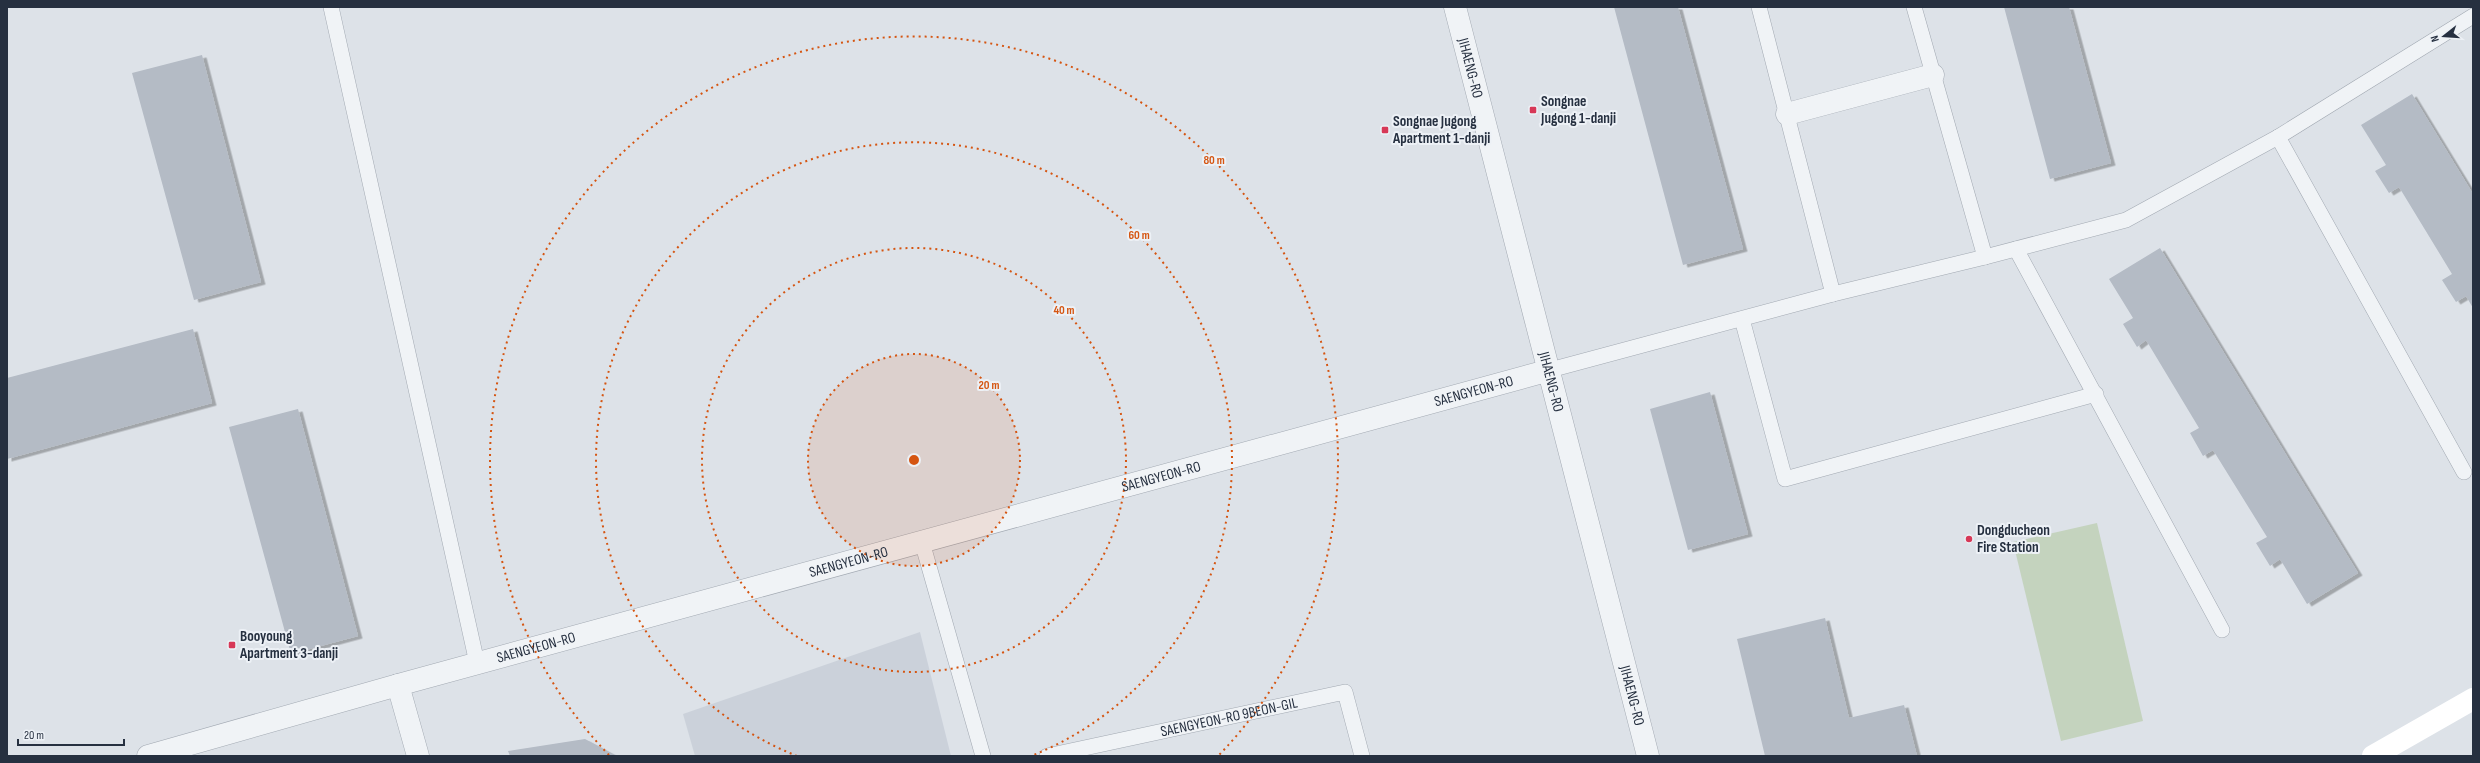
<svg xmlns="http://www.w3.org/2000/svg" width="2480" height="763" font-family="'Sofia Sans Condensed',sans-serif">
<defs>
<filter id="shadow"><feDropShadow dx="4.5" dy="2.5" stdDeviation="0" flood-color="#0004"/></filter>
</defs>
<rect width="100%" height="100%" fill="#dde2e8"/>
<!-- built -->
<path fill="#cbd1da" d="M920 632 951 756H695L683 714Z"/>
<!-- green -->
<path fill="#c4d3be" d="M2097 523 2143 721 2061 741 2013 542Z"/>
<!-- building -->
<path fill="#b4bbc5" filter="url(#shadow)" d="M1614 7H1678L1743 249 1683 265Z
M2004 7H2069L2111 163 2050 179Z
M202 55 261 282 194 300 132 73Z
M2412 94 2473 194V308L2466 296 2456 302 2442 280 2452 274 2399 187 2389 193 2375 171 2386 165 2361 125Z
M2160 248 2358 573 2307 604 2280 559 2270 566 2256 543 2267 537 2213 450 2203 456 2190 433 2199 428 2146 340 2137 347 2123 324 2133 318 2109 279Z
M193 329 212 403 7 459V378Z
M1710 392 1748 534 1688 550 1650 409Z
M298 409 358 636 291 654 229 427Z
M1825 618 1849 718 1904 705 1917 756H1765L1737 639Z
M585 739 617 756H510L508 751Z"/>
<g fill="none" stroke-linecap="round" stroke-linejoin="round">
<defs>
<g id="service">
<path d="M331 7 477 663"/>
<path d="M1759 7 1833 294"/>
<path d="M1914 7 1985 257"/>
<path d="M2278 137 2464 472"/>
<path d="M2016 249 2222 630"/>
<path d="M1742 319 1785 479 2096 394"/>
<path d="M1550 370 1833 294 1985 257 2126 220 2278 137 2473 16"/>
<path d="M922 542 983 756"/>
<path id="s1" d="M1047 756 1345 692 1362 756"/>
</g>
<path id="minor" d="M1787 114 1933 75
M398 685 418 756"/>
<g id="tertiary">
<path id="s2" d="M1455 7 1648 756"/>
<path id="s3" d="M148 756 398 685 1550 370"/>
</g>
</defs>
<!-- service casing -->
<use href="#service" stroke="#a2a9b2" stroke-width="16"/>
<!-- minor casing -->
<use href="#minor" stroke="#a2a9b2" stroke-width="23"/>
<!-- tertiary casing -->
<use href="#tertiary" stroke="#a2a9b2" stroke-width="23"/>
<!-- service -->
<use href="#service" stroke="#f0f3f6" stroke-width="15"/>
<!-- minor -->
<use href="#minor" stroke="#f0f3f6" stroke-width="22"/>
<!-- tertiary -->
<use href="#tertiary" stroke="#f0f3f6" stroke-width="22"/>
<!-- secondary -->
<path stroke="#fff" stroke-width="22" d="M2373 756 2473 699"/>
</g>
<!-- distance rings -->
<circle cx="914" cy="460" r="106" fill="#d55511" fill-opacity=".12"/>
<g fill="none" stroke="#d55511" stroke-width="2" stroke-dasharray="2 4">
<circle cx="914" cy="460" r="106"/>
<circle cx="914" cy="460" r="212"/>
<path d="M797 756A318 318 0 1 1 1031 756"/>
<path d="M609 755A424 424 0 1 1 1219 755"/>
</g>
<!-- markers -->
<g fill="#d73857" stroke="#edf1f6" stroke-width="1.5">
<rect x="1529" y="106" width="8" height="8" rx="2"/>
<rect x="1381" y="126" width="8" height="8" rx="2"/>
<circle cx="1969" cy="539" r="4"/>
<rect x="228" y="641" width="8" height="8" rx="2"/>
</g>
<g text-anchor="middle" stroke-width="4" stroke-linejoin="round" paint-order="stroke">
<!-- street labels -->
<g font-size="15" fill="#263040" stroke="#edf1f6">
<text dy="5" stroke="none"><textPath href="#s2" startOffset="63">JIHAENG-RO</textPath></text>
<text dy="5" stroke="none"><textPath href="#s2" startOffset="387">JIHAENG-RO</textPath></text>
<text dy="5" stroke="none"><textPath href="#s3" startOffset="1375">SAENGYEON-RO</textPath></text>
<text dy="5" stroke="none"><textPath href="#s3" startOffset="1051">SAENGYEON-RO</textPath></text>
<text dy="5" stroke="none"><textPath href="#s3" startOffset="727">SAENGYEON-RO</textPath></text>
<text dy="5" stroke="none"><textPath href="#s3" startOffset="403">SAENGYEON-RO</textPath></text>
<text dy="5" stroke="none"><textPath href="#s2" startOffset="711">JIHAENG-RO</textPath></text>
<text dy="5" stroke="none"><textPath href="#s1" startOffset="186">SAENGYEON-RO 9BEON-GIL</textPath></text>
</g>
<!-- poi labels -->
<g font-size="15" font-weight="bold" fill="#263040" stroke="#edf1f6" text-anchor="start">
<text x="1541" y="106">Songnae<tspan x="1541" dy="17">Jugong 1-danji</tspan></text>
<text x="1393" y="126">Songnae Jugong<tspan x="1393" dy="17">Apartment 1-danji</tspan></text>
<text x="1977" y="535">Dongducheon<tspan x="1977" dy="17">Fire Station</tspan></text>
<text x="240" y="641">Booyoung<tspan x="240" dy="17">Apartment 3-danji</tspan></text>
</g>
</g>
<circle cx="914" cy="460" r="6" fill="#d55511" stroke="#edf1f6" stroke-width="2"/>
<g font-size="12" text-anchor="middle" font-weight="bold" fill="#d55511" stroke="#edf1f6" stroke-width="4" stroke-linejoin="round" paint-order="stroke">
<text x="1214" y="164">80 m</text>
<text x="1139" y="239">60 m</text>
<text x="1064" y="314">40 m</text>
<text x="989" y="389">20 m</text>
</g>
<!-- border -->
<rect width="2480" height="763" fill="none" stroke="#263040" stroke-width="16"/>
<!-- north arrow -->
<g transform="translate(2444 36) rotate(253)" stroke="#edf1f6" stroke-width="3" paint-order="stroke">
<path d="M0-3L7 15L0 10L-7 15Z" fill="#263040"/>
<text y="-6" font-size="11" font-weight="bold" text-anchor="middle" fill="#263040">N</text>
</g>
<!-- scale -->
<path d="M18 739v6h106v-6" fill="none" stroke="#263040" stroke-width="2"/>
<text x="24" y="739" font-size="12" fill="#263040" stroke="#edf1f6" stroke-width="3" paint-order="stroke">20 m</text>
</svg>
